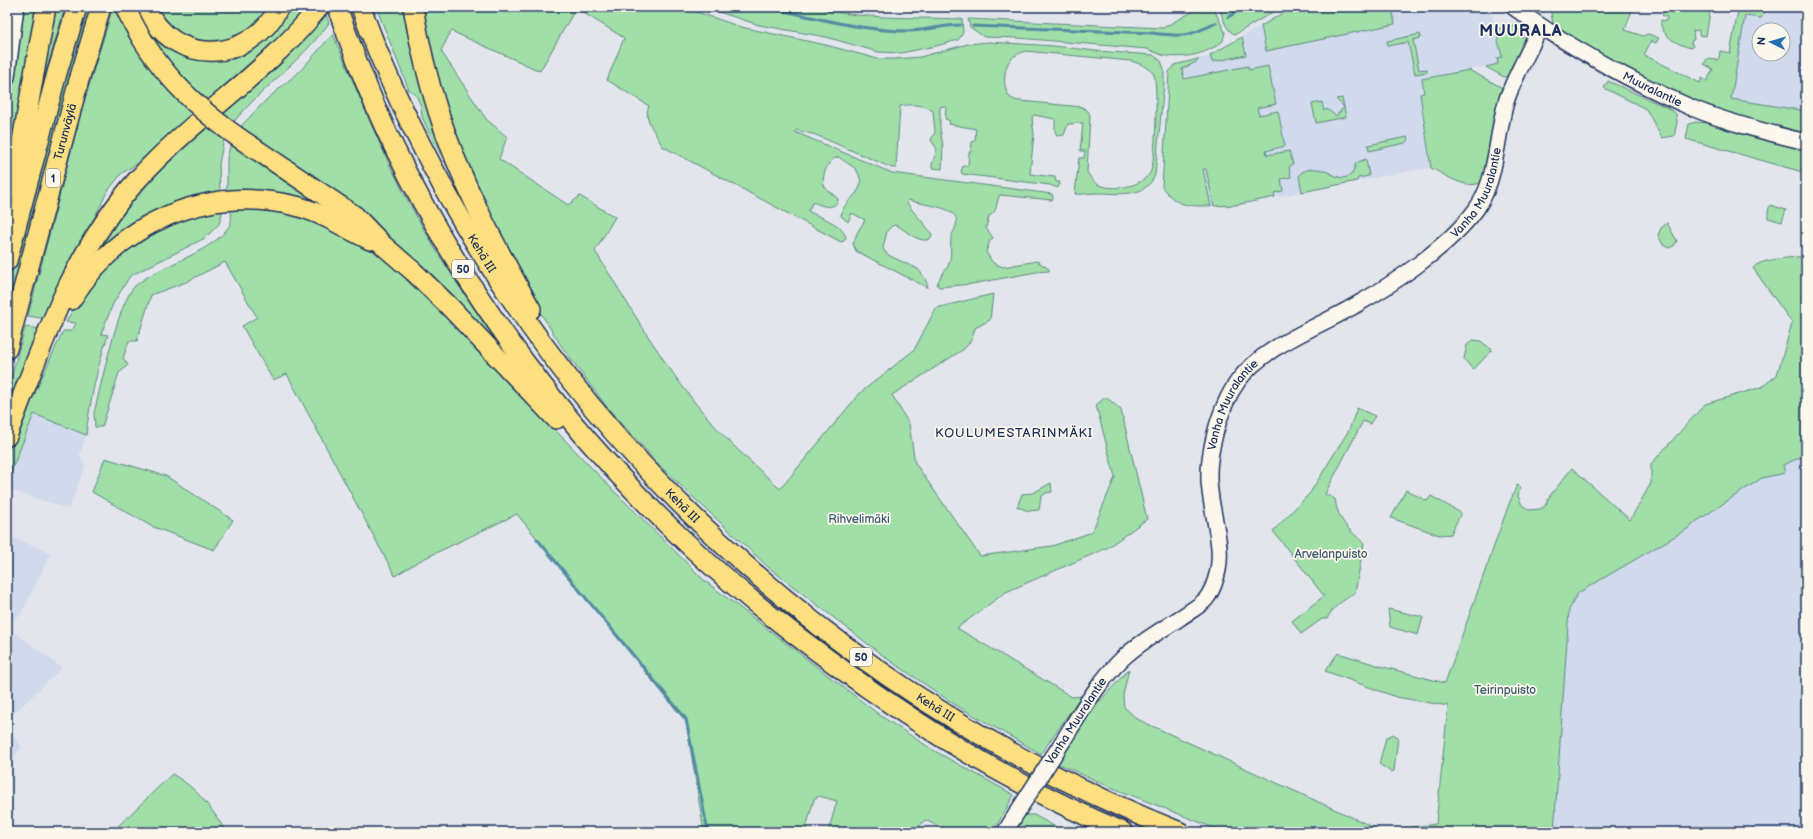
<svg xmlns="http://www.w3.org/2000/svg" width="1813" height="839" font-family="'Balsamiq Sans',sans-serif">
<rect width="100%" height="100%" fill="#e2e6ec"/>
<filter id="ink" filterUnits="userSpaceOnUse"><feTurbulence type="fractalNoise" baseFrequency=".025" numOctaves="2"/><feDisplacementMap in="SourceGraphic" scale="8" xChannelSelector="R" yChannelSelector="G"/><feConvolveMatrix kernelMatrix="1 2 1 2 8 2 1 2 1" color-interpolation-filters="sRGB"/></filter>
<g filter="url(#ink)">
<!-- built -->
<path fill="#d0daec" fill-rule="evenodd" d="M1293 7H1480L1492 15 1502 57 1498 64 1422 79 1424 93 1420 95 1431 168 1415 170 1236 205 1211 206 1181 63 1208 57Z
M1746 7H1806V116L1730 101ZM1759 30H1783V54H1759Z
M34 414 86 435 80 455 85 466 69 509 7 489V482Z
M1806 451V832H1554L1569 610 1578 593 1689 528 1691 525 1762 478 1785 473 1782 465 1803 456 1802 453Z
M7 535 51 553 21 614 14 620 7 623Z
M16 633 62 668 7 720V636Z
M7 727 22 747 7 765Z"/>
<!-- green -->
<path fill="#a0dfa7" stroke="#5e8782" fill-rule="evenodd" d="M24 7H36L35 25 7 190V125Z
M52 7H65L32 120Z
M85 7H93L7 315V288L38 167Z
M113 7H115L159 79 194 115 132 167 122 173 107 192 93 221 61 280 56 296 47 319 28 316 83 105Z
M133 7H140L214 60 287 7H311L303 18 206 106 162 57Z
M156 7H271C266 14 261 24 254 29 218 53 177 44 156 7Z
M376 7H406L496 257 433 140 422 117 421 106 416 95 409 90Z
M419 7H682L741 27 826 45 878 59H895L920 57 968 44 989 42 1054 46 1096 51 1153 55 1161 61 1164 69V83L1155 175C1145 199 1119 193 1097 193 1090 193 1081 195 1075 194L1079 158H1084L1085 151H1080L1083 123 1068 124 1064 135 1057 136 1055 131V119L1034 115 1032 118 1034 134 1030 174 1055 177 1056 182H1060L1058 188 1050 185 962 174 961 171 963 166H968L969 152H971L972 142 975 140 976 129 949 124 950 121 945 119 946 108 944 106 940 107V129L943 146 942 169 932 168V165L937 149 931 140 935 132 933 111C923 104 912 104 900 106L896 168H892L816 135 796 130 795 132 892 173 1052 194 1053 198 1052 200 1000 195C995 203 999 211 989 216L986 228 993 238 990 240 986 252 993 263 1003 267 1037 261 1049 269V271L1036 272 972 284 939 287 937 285C939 277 944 273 948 266 952 257 950 248 951 238 953 230 962 221 952 213 945 206 919 204 908 200L907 203C914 214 927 225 932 235L930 239C918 244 906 230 896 225L892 226 887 231 883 248 885 252 890 256 918 269 925 278 928 287H926L856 251 853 244 857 233 865 220 852 213 848 222 841 216C843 197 870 194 857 171 854 166 844 162 839 157 829 157 821 176 824 185 826 191 834 194 838 199 836 211 821 206 813 202L808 211C822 219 839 221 846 237L844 241 841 242 662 146C657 134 642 118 649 106L607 80 624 38 576 8 540 71 451 31 441 51 486 119 507 137 499 159 568 205 580 196 615 217 595 251C631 308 668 374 713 424 733 447 758 468 780 489L860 393 914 350 936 308 993 294 990 320 975 328 972 339 964 349 892 395 909 424 915 463 980 556 1052 546 1092 532 1115 477 1096 405 1106 397 1121 410 1147 519 1107 548 1006 592 957 628 1072 697 1081 696 1041 754 954 704 886 658 768 567 664 470 606 406 562 347 521 282 492 223 443 107ZM1025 51 1131 61C1140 64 1149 66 1154 75 1158 85 1156 164 1150 173 1141 187 1114 191 1099 185 1093 182 1090 177 1087 172L1090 115 1088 111 1082 107 1021 101C1018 101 1014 100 1011 98 1002 91 1003 67 1011 59 1014 55 1021 53 1025 51Z
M703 7H813C863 20 912 17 962 19L963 33 958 40 936 46 901 53 878 52 826 37 759 25Z
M1201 7H1213L1225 32 1223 41C1210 53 1185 59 1168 56 1161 56 1154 51 1147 49L1018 38 984 37 970 27 968 19 1163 28Z
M1219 7H1281L1236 34C1226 33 1222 15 1219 7Z
M1293 7H1392L1395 24 1266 51 1261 26Z
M1552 7H1633L1625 30 1643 36 1648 34 1659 38 1656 43 1651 41 1644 55 1700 83 1702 78 1707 81 1713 69 1704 64 1707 59 1717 60 1719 58 1720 51 1730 53 1738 11 1728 9V7H1768L1761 18 1745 16 1731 99 1806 111V135L1732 118 1608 62 1553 23 1551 14Z
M1665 7H1711L1706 36 1699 35V30L1693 31 1694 40H1692L1691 44 1693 45 1692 48C1679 46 1658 34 1661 20L1666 21 1667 17 1662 15Z
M325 12 329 23C301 62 261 88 231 125L217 114Z
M1517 25C1521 31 1523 39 1528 43L1512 75 1504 77 1486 67 1498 64 1497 58 1502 57 1495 28H1510Z
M333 34C358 93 382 154 413 210 441 262 475 310 508 358L242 131V125L266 100 301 70Z
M1420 34 1421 38 1413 40 1419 70 1427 69V72L1415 74 1408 42 1388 46 1387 41Z
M1242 37 1246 55 1212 62 1210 55Z
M1198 59V61L1182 69 1184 79 1248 66 1249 70 1268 66 1276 104 1257 108 1259 115 1278 111 1285 146 1266 151 1267 155 1289 151 1293 164 1289 167 1291 177 1281 179 1283 191 1274 193 1275 197 1236 205 1214 206 1206 169H1203L1211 206C1188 206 1177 207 1162 187L1169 72 1174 65Z
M1469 70 1501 87 1502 93 1483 181C1469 192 1445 175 1431 168L1420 94 1424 93 1422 79Z
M1608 81 1668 108 1676 114 1677 122 1674 136 1662 138 1646 109 1604 88Z
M1342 98 1346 117 1316 123 1312 104 1322 102 1324 111 1327 109 1336 116 1344 107 1336 99Z
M1696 122 1707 123 1742 134 1806 151V173L1686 139 1689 124Z
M205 123 224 139 219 164 220 193 83 269 137 191Z
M1407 137 1408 140 1405 143 1369 151 1368 145Z
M231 143 342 217 227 193V158Z
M1366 159 1369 176 1358 178 1357 181 1302 192 1299 176 1302 172C1327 160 1336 187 1352 174L1356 163Z
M1770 205 1786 210 1782 222 1768 218V211Z
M273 206 355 237 395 266 439 309 613 490 705 581 881 716 933 750 1014 795 993 832H950L925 820 914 832H828L837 801 819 796 814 799 805 832H704L686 722 517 514 419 561 395 576 287 374 273 380 242 326 257 317 225 262 186 282 151 295 137 341H129L123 358 128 365 119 373 102 427H95L94 413C101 386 118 302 135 286 159 264 219 252 231 222 232 218 231 211 230 207Z
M222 207V213L219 224 205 238 130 276 113 304 101 334 108 335C97 368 90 401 86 435L34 414 7 482V454L63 331H72L76 323 66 322 83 292 106 264 164 221Z
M1667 223 1677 241 1674 246 1668 248 1663 245 1658 235 1661 228Z
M1806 256V451L1802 453 1803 456 1783 465 1785 473 1762 478 1691 525 1689 528 1578 593 1569 610 1554 832H1224L1103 784 1057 763 1096 701H1100L1129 669 1123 695 1124 707 1137 719 1382 831 1436 824 1448 706 1396 697 1325 671 1338 653 1380 666 1445 683 1509 504 1517 485 1520 487 1518 496 1522 505 1529 510 1540 509 1545 506 1549 497 1572 468 1630 520 1651 483V464L1705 404 1762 387 1777 375 1792 323 1753 268C1761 258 1793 258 1806 256Z
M25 327 43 329 7 420V393Z
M1473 340 1481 341 1492 350 1473 370 1464 359 1467 345Z
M1357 408 1375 416 1370 424 1363 421 1325 494 1335 499C1338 521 1348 529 1364 543L1355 593C1344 600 1333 606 1327 619H1322L1301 634 1292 621 1324 596 1273 531 1310 493 1349 430Z
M105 458 166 476 233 520 214 550 151 526 92 492Z
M1051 483 1052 492 1046 493 1041 497 1039 510 1029 511 1017 507 1022 494 1033 493Z
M1406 490 1427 501 1431 496 1461 513 1451 534 1439 535 1391 518Z
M1388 609 1423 617 1418 635 1390 627Z
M1393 734 1398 737 1394 771 1391 772 1379 764 1386 738Z
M172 774C197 788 210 806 225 830L223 832H112Z
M1024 815H1034L1065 832H1009Z"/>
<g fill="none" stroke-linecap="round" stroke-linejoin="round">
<!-- stream -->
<path stroke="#538ba5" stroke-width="3" d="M767 7C813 17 861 31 908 31 926 31 942 25 960 25
M1228 17 1245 7
M973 26 1152 33C1183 37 1188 37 1216 23
M537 539 686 719 708 832"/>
<defs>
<g id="secondary">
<path id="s1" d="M1513 7C1568 46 1628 80 1690 107 1725 122 1769 133 1806 142"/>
<path d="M7 77 16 7"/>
<path id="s2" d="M1063 741C1081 712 1098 682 1123 658 1140 642 1160 631 1180 618 1188 612 1199 607 1206 599 1210 594 1214 585 1216 578 1225 550 1213 520 1210 491 1205 459 1219 407 1238 381 1263 346 1317 328 1354 306 1392 285 1443 250 1471 216 1498 185 1495 140 1506 102 1514 76 1530 52 1540 26"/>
<path d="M1005 832 1018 811"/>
</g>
<g id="highway">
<path d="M146 7C173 68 251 64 279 7"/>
<path d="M337 7C354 55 372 103 395 149 467 298 571 436 692 548 735 588 781 625 829 660 920 728 1018 788 1123 832"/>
<path id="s3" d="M361 7C380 62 405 115 432 166 591 471 862 705 1180 832"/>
<path d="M413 7C419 42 427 77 438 111 460 180 495 246 531 309"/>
<path d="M251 146 355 216 384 246 414 272 449 306 556 419"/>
<path d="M13 191 46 7"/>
<path d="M7 261 57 73 77 7"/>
<path d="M71 300C119 222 207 184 296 206 323 213 345 228 370 240"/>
<path id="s4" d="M7 349 79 80 101 7"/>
<path d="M7 436C42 346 72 252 138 179 194 117 267 73 319 7"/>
</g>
</defs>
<!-- secondary casing -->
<use href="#secondary" stroke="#1b2f5e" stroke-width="18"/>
<!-- highway casing -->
<use href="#highway" stroke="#1b2f5e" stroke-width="22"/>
<!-- secondary -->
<use href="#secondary" stroke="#fbf7ec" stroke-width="15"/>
<!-- highway -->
<use href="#highway" stroke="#fce080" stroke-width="19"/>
<defs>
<path id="secondary-bridge" d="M1018 811 1063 741"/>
<path id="highway-bridge" d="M125 7C153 68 195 109 251 146"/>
</defs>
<!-- secondary-bridge casing -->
<use href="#secondary-bridge" stroke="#1b2f5e" stroke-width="18" stroke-linecap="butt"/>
<!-- highway-bridge casing -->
<use href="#highway-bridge" stroke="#1b2f5e" stroke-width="22" stroke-linecap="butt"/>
<!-- secondary-bridge -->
<use href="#secondary-bridge" stroke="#fbf7ec" stroke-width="15"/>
<!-- highway-bridge -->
<use href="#highway-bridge" stroke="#fce080" stroke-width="19"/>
</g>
</g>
<g text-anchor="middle" stroke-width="3.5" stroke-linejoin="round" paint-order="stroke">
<!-- shield labels -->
<g fill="#fbf7ec" stroke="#5e6b89" stroke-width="1">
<rect x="46" y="169" width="14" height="18" rx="3"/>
<rect x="452" y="260" width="22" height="18" rx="3"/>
<rect x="850" y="648" width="22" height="18" rx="3"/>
</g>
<g font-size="11" font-weight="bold" fill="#1b2f5e">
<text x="53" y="182">1</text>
<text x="463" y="273">50</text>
<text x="861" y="661">50</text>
</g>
<!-- street labels -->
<g font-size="12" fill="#1b2f5e" stroke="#fbf7ec">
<text dy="4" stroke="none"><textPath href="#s1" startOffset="162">Muuralantie</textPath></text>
<text dy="4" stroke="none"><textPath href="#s4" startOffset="225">Turunväylä</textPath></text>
<text dy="4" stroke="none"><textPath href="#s2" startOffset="743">Vanha Muuralantie</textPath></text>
<text dy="4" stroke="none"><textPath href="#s3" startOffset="275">Kehä III</textPath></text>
<text dy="4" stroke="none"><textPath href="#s2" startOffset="408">Vanha Muuralantie</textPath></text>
<text dy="4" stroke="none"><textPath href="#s3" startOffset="598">Kehä III</textPath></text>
<text dy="4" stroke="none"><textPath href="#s3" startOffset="922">Kehä III</textPath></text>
<text transform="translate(1076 721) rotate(-57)" y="4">Vanha Muuralantie</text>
</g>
<!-- park labels -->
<g font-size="12" fill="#3c5b70" stroke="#fbf7ec">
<text x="859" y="523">Rihvelimäki</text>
<text x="1331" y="558">Arvelanpuisto</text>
<text x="1505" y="694">Teirinpuisto</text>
</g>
<!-- neighbourhood labels -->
<g font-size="13" letter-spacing="1" fill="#1b2f5e" stroke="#fbf7ec">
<text x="1014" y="437">KOULUMESTARINMÄKI</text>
</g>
<!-- district labels -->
<g font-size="16" font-weight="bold" letter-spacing="1" fill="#1b2f5e" stroke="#fbf7ec">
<text x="1521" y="36">MUURALA</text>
</g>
</g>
<!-- margin -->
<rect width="1813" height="839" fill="none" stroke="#fbf7ec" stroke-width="24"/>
<rect x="12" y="12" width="1789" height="815" fill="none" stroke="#1b2f5e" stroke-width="1.5" filter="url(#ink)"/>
<!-- north arrow -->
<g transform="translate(1771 42) rotate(275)"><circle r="19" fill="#fbf7ec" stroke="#a1a7b3"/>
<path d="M0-3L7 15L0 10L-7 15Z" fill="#1f6fb2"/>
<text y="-6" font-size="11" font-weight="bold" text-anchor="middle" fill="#1b2f5e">N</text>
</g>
</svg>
